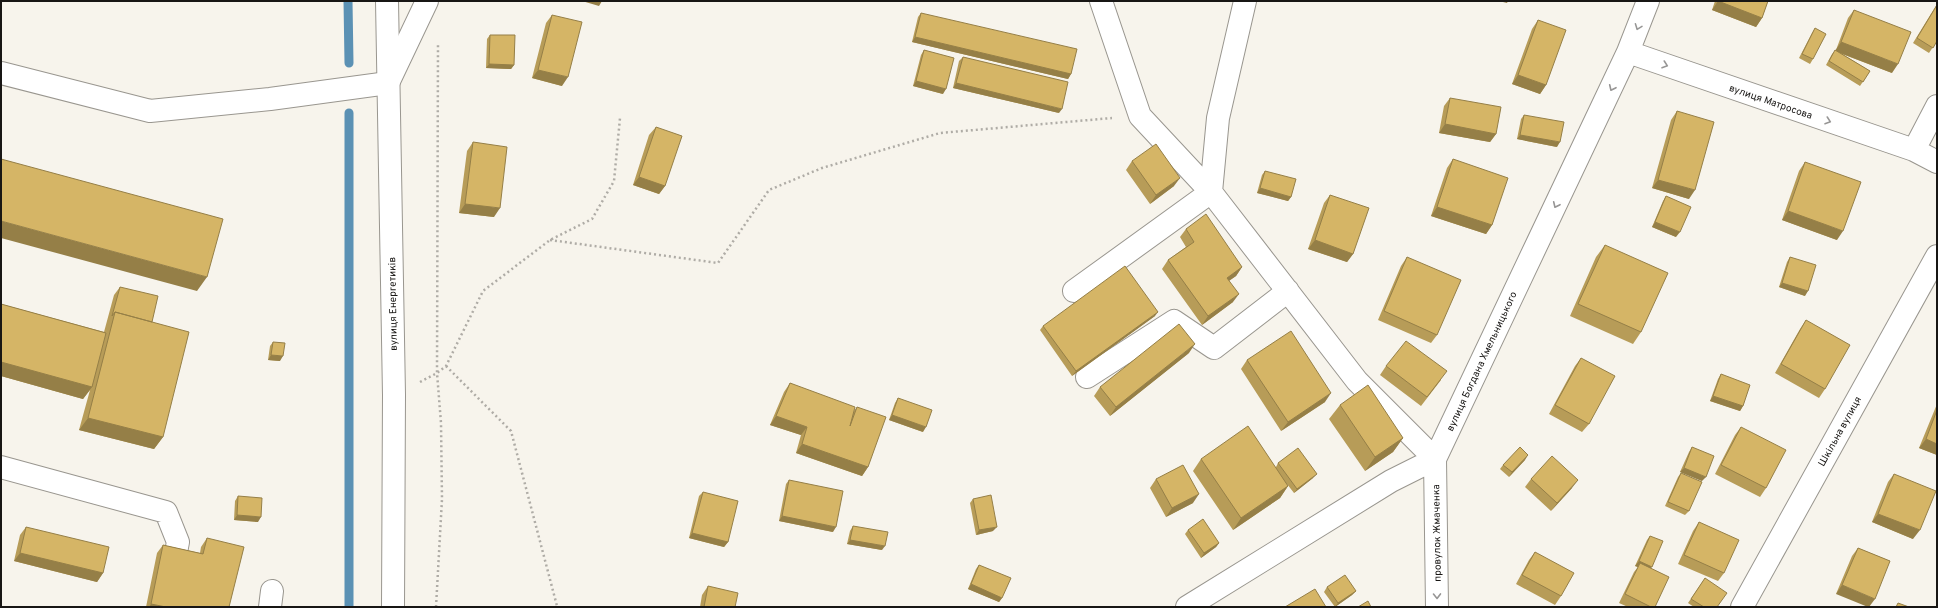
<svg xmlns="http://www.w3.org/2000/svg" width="1938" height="608" font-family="Overpass,sans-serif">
<rect width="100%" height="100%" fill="#f7f4ec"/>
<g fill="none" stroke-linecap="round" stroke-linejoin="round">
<!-- stream -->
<path stroke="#5b91b4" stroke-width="9" d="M348 1 349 63
M349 113V607"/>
<defs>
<path id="minor" d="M1101 1 1140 116 1211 192 1357 381 1435 459
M1628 52 1914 150 1937 162
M1 73 150 111 270 99 388 83 427 1
M1914 150 1937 106
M1074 291 1211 192 1218 118 1245 1
M1087 377 1174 321 1214 348 1288 291
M1435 459 1437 607
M1 467 166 512 178 542 165 607
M270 607 272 591
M1187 607 1391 481 1435 459 1628 52 1648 1
M1742 607 1937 256"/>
<path id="major" d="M387 1 394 395 393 607"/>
</defs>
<!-- minor casing -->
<use href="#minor" stroke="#99968f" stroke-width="24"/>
<!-- major casing -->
<use href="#major" stroke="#99968f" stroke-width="24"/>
<!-- path -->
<path stroke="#afaca6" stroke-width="2.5" stroke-dasharray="2 3" stroke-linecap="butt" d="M550 240 718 263 769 190 822 168 940 133 1112 118
M446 366 511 431 557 606
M420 382 437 373 446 366 483 291 550 240 592 219 614 181 620 118
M436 607 442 499 441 423 437 373 438 44"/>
<!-- minor -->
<use href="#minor" stroke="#fff" stroke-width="22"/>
<!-- major -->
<use href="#major" stroke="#fff" stroke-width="22"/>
</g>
<!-- wall -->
<path fill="#b79c58" d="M1715 1H1768L1762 18 1756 27 1712 10Z
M1937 4V41L1929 53 1913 43Z
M1854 10 1892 73 1842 54 1870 71 1860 86 1826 65 1832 54 1836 50 1848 18Z
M921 13 1071 74 1068 79 912 42 918 17Z
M552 15 562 86 532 78 546 23Z
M1538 20 1546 85 1540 94 1512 84 1532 29Z
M1815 28 1813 59 1810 64 1799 58 1812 33Z
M490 35 514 65 511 69 486 68 487 39Z
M924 50 943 94 913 86 921 55Z
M963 57 1059 113 953 88 959 61Z
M1450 98 1496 134 1490 142 1439 133 1444 106Z
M1677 111 1689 199 1652 188 1671 120Z
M1524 115 1557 147 1517 139 1521 119Z
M656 127 665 186 659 194 633 185 649 135Z
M473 142 494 217 459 213 467 151Z
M1453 159 1492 225 1486 234 1431 216 1447 168Z
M1132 161 1174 186 1150 204 1126 170Z
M1805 162 1837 240 1782 220 1799 171Z
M1265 171 1291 197 1288 201 1257 193 1262 175Z
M1330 195 1353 254 1347 262 1308 249 1324 203Z
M1666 196 1676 237 1652 227 1663 201Z
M1186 229 1242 267 1236 276 1229 281 1233 302 1202 325 1162 269 1168 260 1186 247 1180 237Z
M1605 245 1641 332 1633 344 1570 316 1596 257Z
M1407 257 1437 335 1431 343 1378 320 1401 266Z
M1790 257 1805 296 1779 287 1787 262Z
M120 287 152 322 163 437 154 449 79 430 90 390 83 399 1 376V304L104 332 114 295Z
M1155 316 1072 376 1040 330 1043 326Z
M1806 320 1825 389 1819 398 1775 373 1800 329Z
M273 342 280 361 268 360 270 346Z
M1189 353 1110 416 1094 396 1100 387Z
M1581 358 1589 424 1582 432 1549 414 1575 366Z
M1247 360 1325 402 1281 431 1241 369Z
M1386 366 1441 380 1421 406 1380 375Z
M1721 374 1743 406 1740 411 1710 401 1718 379Z
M790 383 853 412 857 407 868 467 862 476 796 453 801 435 770 425 784 392Z
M898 398 923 432 889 420 895 403Z
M1937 404V455L1919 448Z
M1340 405 1403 438 1393 452 1365 471 1329 419Z
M1741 427 1766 488 1760 497 1715 474 1735 435Z
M1692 447 1702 481 1680 472 1689 452Z
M1201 459 1276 467 1278 463 1313 478 1294 493 1287 484 1288 486 1280 498 1233 530 1193 471Z
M1525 460 1509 477 1500 469 1503 465Z
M1681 473 1689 511 1685 515 1665 506 1678 477Z
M1894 474 1913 539 1872 522 1888 482Z
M1156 479 1193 503 1166 517 1150 488Z
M1531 479 1572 488 1551 511 1525 487Z
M789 480 833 532 779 521 786 484Z
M703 492 728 542 724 547 689 538 699 496Z
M238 496 258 522 234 520 235 501Z
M973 499 993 531 976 535 970 503Z
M1699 522 1724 573 1718 581 1678 564 1693 531Z
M853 526 882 550 847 544 850 531Z
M26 527 103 573 97 582 14 561 20 535Z
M1188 530 1219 543 1216 547 1201 558 1185 534Z
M1650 536 1651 568 1655 607H1628L1619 603 1634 572 1638 567 1635 566 1647 540Z
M207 538 229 607H146L157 553 163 545 200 553 201 547Z
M1858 548 1890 561 1836 594 1852 556Z
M1535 552 1561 596 1555 605 1516 584 1529 560Z
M979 565 1002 598 999 602 968 589 976 569Z
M1705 578 1717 607H1694L1688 603Z
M708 586 735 607H700L702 595Z
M1327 587 1356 591 1352 595 1335 607 1324 592Z"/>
<!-- shaded-wall -->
<path fill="#957f47" d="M582 1H602L599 6Z
M1499 1H1508L1507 3Z
M1718 1 1762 18 1756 27 1712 10Z
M915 37 1071 74 1068 79 912 42Z
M1841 42 1898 64 1892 73 1835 51Z
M489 64 514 65 511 69 486 68Z
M538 70 568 77 562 86 532 78Z
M1518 75 1546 85 1540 94 1512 84Z
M916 81 946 89 943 94 913 86Z
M956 83 1062 109 1059 113 953 88Z
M1445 124 1496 134 1490 142 1439 133Z
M1520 135 1560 142 1557 147 1517 139Z
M639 177 665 186 659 194 633 185Z
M1180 178 1174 186 1150 204 1156 195Z
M1658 180 1695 190 1689 199 1652 188Z
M1260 188 1291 197 1288 201 1257 193Z
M465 204 500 208 494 217 459 213Z
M1437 207 1492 225 1486 234 1431 216Z
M1788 211 1843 231 1837 240 1782 220Z
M1 221 207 277 197 291 1 238Z
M1655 222 1680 232 1676 237 1652 227Z
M1315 240 1353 254 1347 262 1308 249Z
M1242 267 1236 276 1221 286 1227 278Z
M1782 283 1808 291 1805 296 1779 287Z
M1239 294 1233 302 1202 325 1208 316Z
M1158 312 1155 316 1072 376 1076 371Z
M1195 344 1189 353 1110 416 1116 407Z
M271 355 283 356 280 361 268 360Z
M1 362 92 387 83 399 1 376Z
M1331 393 1325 402 1281 431 1288 422Z
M1713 396 1743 406 1740 411 1710 401Z
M892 415 926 427 923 432 889 420Z
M776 416 807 427 801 435 770 425Z
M88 418 163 437 154 449 79 430Z
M1403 438 1393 452 1365 471 1375 457Z
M1926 439 1937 444V455L1919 448Z
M802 444 868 467 862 476 796 453Z
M1528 455 1525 460 1509 477 1512 472Z
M1684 468 1706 477 1702 481 1680 472Z
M1317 474 1313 478 1294 493 1297 489Z
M1578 480 1572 488 1551 511 1557 503Z
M1288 486 1280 498 1233 530 1241 518Z
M1199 494 1193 503 1166 517 1172 508Z
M1878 514 1920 530 1913 539 1872 522Z
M237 515 261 517 258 522 234 520Z
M782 516 836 527 833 532 779 521Z
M997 527 993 531 976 535 979 530Z
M692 533 728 542 724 547 689 538Z
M850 540 885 546 882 550 847 544Z
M1219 543 1216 547 1201 558 1204 553Z
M20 553 103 573 97 582 14 561Z
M1639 561 1652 567 1648 571 1640 563 1638 567 1635 566Z
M971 584 1002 598 999 602 968 589Z
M1842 585 1875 599 1869 607H1868L1836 594Z
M1356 591 1352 595 1335 607 1338 603Z
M151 604 166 607H149Z"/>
<!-- building -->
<path fill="#d5b566" stroke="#957f47" d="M1718 1H1768L1762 18Z
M1937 5V41L1933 48 1917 38Z
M1854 10 1911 32 1898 64 1841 42Z
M921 13 1077 49 1071 74 915 37Z
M552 15 582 22 568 77 538 70Z
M1538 20 1566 30 1546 85 1518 75Z
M1815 28 1826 34 1813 59 1802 54Z
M490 35H515L514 65 489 64Z
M924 50 954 58 946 89 916 81Z
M1835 50 1870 71 1863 82 1829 61Z
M963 57 1068 82 1062 109 956 83Z
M1450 98 1501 107 1496 134 1445 124Z
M1677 111 1714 122 1695 190 1658 180Z
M1524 115 1564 122 1560 142 1520 135Z
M656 127 682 136 665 186 639 177Z
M473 142 507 147 500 208 465 204Z
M1156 144 1180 178 1156 195 1132 161Z
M1 159 223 219 207 277 1 221Z
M1453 159 1508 178 1492 225 1437 207Z
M1805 162 1861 182 1843 231 1788 211Z
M1265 171 1296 179 1291 197 1260 188Z
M1330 195 1369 208 1353 254 1315 240Z
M1666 196 1691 207 1680 232 1655 222Z
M1206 214 1242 267 1227 278 1239 294 1208 316 1168 260 1194 242 1186 229Z
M1605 245 1668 273 1641 332 1578 304Z
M1407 257 1461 280 1437 335 1384 311Z
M1790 257 1816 265 1808 291 1782 283Z
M1125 266 1158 312 1076 371 1043 326Z
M120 287 158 296 152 322 115 312 112 316Z
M1 304 106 333 92 387 1 362Z
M115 312 189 332 163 437 88 418Z
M1806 320 1850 345 1825 389 1781 364Z
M1179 324 1195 344 1116 407 1100 387Z
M1291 331 1331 393 1288 422 1247 360Z
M1406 341 1447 371 1427 397 1386 366Z
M273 342 285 343 283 356 271 355Z
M1581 358 1615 376 1589 424 1555 405Z
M1721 374 1750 385 1743 406 1713 396Z
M790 383 855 407 850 426 857 407 886 417 868 467 802 444 807 427 776 416Z
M1368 385 1403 438 1375 457 1340 405Z
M898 398 932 410 926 427 892 415Z
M1937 410V444L1926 439Z
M1248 426 1288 486 1241 518 1201 459Z
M1741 427 1786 450 1766 488 1721 465Z
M1520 447 1528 455 1512 472 1503 465Z
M1692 447 1714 456 1706 477 1684 468Z
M1298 448 1317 474 1297 489 1278 463Z
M1552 456 1578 480 1557 503 1531 479Z
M1183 465 1199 494 1172 508 1156 479Z
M1681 473 1702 482 1689 511 1668 502Z
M1894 474 1936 491 1920 530 1878 514Z
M789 480 843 491 836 527 782 516Z
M703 492 738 501 728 542 692 533Z
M991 495 997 527 979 530 973 499Z
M238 496 262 498 261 517 237 515Z
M1203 519 1219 543 1204 553 1188 530Z
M1699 522 1739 540 1724 573 1684 555Z
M853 526 888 532 885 546 850 540Z
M26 527 109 547 103 573 20 553Z
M1650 536 1663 541 1652 567 1639 561Z
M207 538 244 547 229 607H166L151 604 163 545 203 554Z
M1858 548 1890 561 1875 599 1842 585Z
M1535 552 1574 573 1561 596 1522 575Z
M1640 563 1669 577 1655 607H1651L1625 594Z
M979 565 1011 578 1002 598 971 584Z
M1345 575 1356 591 1338 603 1327 587Z
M1705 578 1727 593 1717 607H1704L1691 599Z
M708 586 738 593 735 607H704Z
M1315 589 1326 607H1285Z
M1368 601 1371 607H1358Z
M1898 603 1909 607H1896Z"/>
<!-- one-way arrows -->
<defs><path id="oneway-chevron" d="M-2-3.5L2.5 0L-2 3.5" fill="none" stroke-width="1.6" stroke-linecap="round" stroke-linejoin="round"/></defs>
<g stroke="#979695">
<use href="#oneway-chevron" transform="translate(1638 27) rotate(111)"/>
<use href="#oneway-chevron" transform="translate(1665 65) rotate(19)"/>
<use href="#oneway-chevron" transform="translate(1612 88) rotate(115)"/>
<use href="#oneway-chevron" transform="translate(1828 121) rotate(19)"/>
<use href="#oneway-chevron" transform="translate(1556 205) rotate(115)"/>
<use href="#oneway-chevron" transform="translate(1437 596) rotate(89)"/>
</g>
<g text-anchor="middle" stroke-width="3" stroke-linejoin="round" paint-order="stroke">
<!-- street labels -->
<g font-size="10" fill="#181614" stroke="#fff">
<text transform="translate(1771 101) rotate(19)" y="4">вулиця Матросова</text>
<text transform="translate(392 304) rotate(-91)" y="4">вулиця Енергетиків</text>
<text transform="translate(1481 361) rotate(-65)" y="4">вулиця Богдана Хмельницького</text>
<text transform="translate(1839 431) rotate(-61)" y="4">Шкільна вулиця</text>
<text transform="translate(1436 533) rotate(-91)" y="4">провулок Жмаченка</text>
</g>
</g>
<!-- border -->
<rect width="1938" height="608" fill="none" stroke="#181614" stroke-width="4"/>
</svg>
